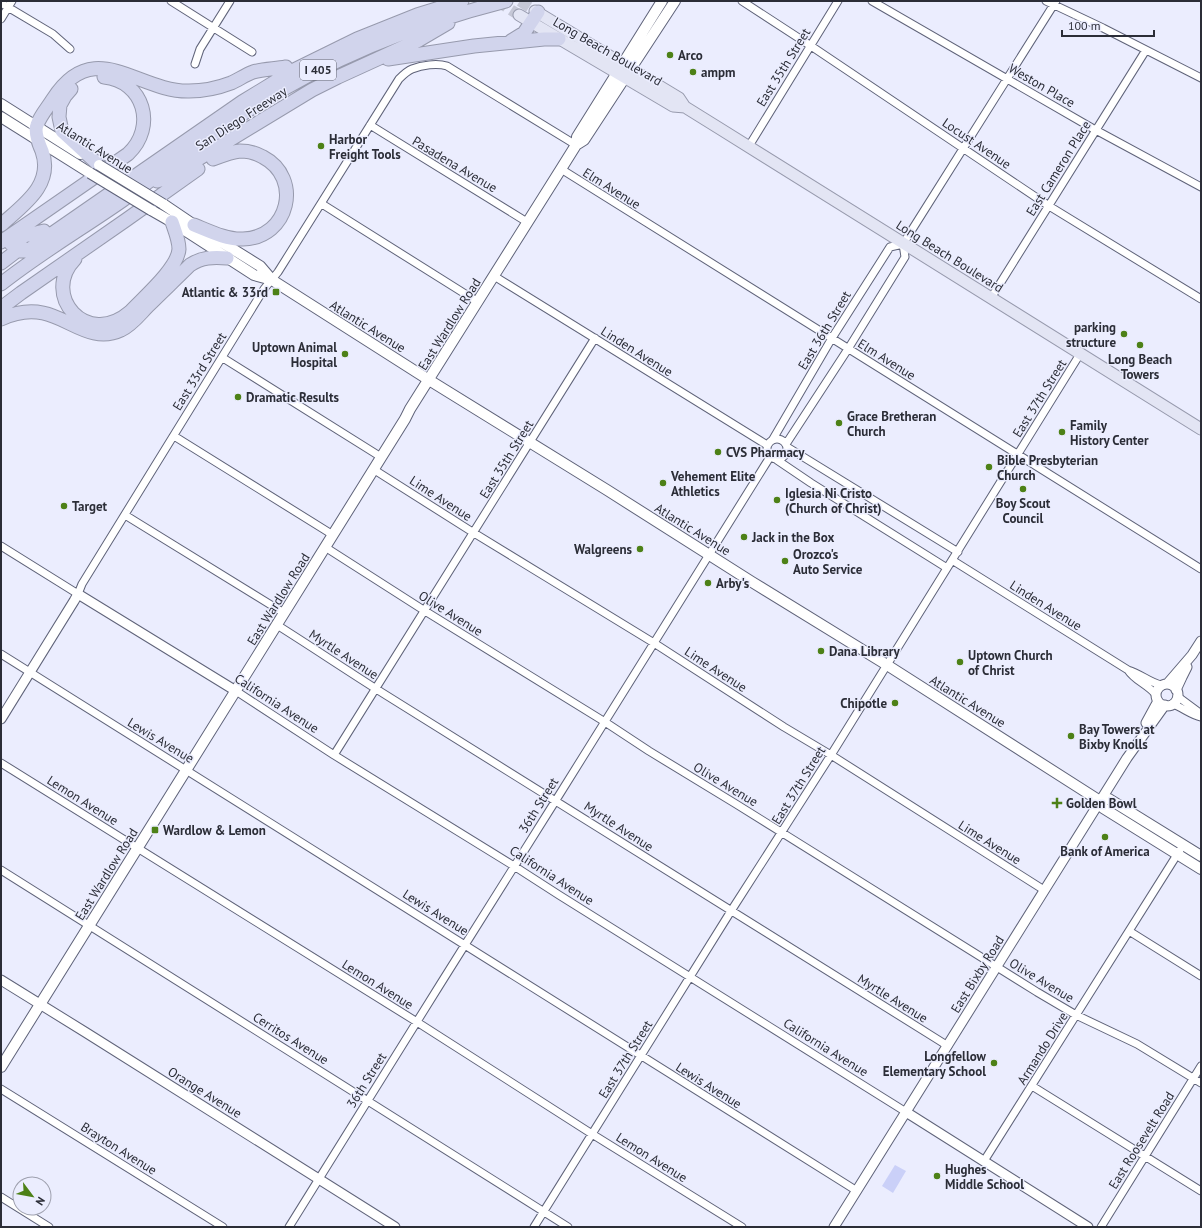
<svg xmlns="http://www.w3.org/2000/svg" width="1202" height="1228" font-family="'PT Sans',sans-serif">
<rect width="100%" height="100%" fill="#ebedfe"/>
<!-- green -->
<path fill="#cad0f8" d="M895 1165 906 1171 893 1193 882 1186Z"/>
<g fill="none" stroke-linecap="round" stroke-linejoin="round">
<!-- primary-tunnel -->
<path stroke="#c5c7d6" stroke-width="11" stroke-dasharray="11 5.5" stroke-linecap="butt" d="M497 1 519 15
M520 1 535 11"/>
<defs>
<path id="minor" d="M171 1 252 52
M742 1 811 46 1049 206 1201 299
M872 1 1092 128 1201 187
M1046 1 1103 28 1201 78
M1 3 53 34 70 49
M1 19 12 1
M195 64 200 49 230 1
M370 125 527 222
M749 146 838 1
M561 169 1201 569
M322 204 478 302
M494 276 767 445
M991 298 1146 50
M223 358 381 457
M174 436 333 535
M767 449a10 10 0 1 1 20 0a10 10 0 1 1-20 0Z
M773 439 832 338 890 247 903 244
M786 444 848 349 905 257 903 244 1056 1
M787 447 958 552
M777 460 811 483 947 568
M373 469 474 533 654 643 784 727 831 755 1044 890
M125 515 284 613
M1 546 78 594 82 584 264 289 278 272 399 79C403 75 407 71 412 69 422 65 437 63 447 66L576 145
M325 547 425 611 605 722 649 751 736 804 1037 992 1076 1015 1137 1044 1201 1083
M952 560 1128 670
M277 625C312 647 346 670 381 692 570 809 758 928 948 1046
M1 654 857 1191
M236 691 334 755 514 866 559 895 906 1112
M1156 695C1149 685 1135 681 1128 670 1141 674 1149 682 1161 685
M1177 696 1200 713 1201 715
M1172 704C1182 707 1191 715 1201 717
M334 755 595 338
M1 763 417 1022 592 1134 742 1227
M1 870 568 1227
M1129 931 1201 976
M1032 1086 1201 1191
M1 1089 223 1227
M984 1161 1180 850
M1 1197 49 1227
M289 1227 441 983 556 800 770 457
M534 1227 731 911 831 755 1080 354
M1101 1227 1201 1066"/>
<path id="tertiary" d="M1167 684 1192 655 1201 641
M1156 695a11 11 0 1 1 22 0a11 11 0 1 1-22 0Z
M1176 690 1182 677 1187 667
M1 719 74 601 78 594 236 691
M1146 723 1158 701
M1 980 85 1032 395 1227
M906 1112 1088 1227
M834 1227 1127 758 1165 705"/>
<path id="secondary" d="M1 104 80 154
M1 117 90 173
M576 145 577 137 662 1
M163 204 194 225 260 266 272 280
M151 210 172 222 254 275 272 280 429 380 607 490 752 582 887 665 1100 801 1103 808 1201 869
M1100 801 1109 799 1201 856
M1 1067 405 419 410 409 561 169 576 145 584 140 675 1"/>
<path id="primary" d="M535 11 679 98 685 107
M519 15 673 106 685 107 722 130 1201 429"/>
<path id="motorway" d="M511 41 524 33 538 12
M388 59 474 46 544 39H559
M71 89 65 96 60 105 59 117 62 131 99 165
M157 181 167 178 312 90 338 77 419 40 448 23
M1 225C23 205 54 185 42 151 39 144 34 132 37 125 40 116 48 107 53 99 94 35 137 92 189 91 203 91 218 88 231 83 238 80 245 75 253 72 263 69 275 69 286 67
M194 225C209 231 227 240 243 239 289 238 303 178 263 157 256 153 247 151 240 151 231 152 221 156 213 159
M1 242 128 154C157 127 144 81 104 77
M11 244 20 237 44 231
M16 251H27L242 102 296 69 357 39 417 15 462 1
M75 259C40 295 87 349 130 312 143 298 178 268 179 249 179 240 175 231 172 222
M1 263 22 247
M1 284C40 253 83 228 123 200 163 172 201 142 241 115 323 61 411 25 506 1
M1 308 21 293 126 220 198 169
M1 319C14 313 29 310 43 313 69 318 92 344 121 330 132 325 140 314 148 306 162 292 176 279 190 265 202 257 213 257 227 258"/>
</defs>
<!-- minor casing -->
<use href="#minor" stroke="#5f6379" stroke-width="9"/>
<!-- tertiary casing -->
<use href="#tertiary" stroke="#5f6379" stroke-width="11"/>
<!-- secondary casing -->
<use href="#secondary" stroke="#5f6379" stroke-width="12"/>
<!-- primary casing -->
<use href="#primary" stroke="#979aad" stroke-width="13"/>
<!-- motorway casing -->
<use href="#motorway" stroke="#979aad" stroke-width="15"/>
<!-- minor -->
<use href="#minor" stroke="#fff" stroke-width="7"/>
<!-- tertiary -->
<use href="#tertiary" stroke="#fff" stroke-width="9"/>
<!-- secondary -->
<use href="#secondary" stroke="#fff" stroke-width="10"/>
<!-- primary -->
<use href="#primary" stroke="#e3e5f4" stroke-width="11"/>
<!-- motorway -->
<use href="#motorway" stroke="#d1d4ec" stroke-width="13"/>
<defs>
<path id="secondary-bridge" d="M99 165 163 204
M90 173 151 210"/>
</defs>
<!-- secondary-bridge casing -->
<use href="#secondary-bridge" stroke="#5f6379" stroke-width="12" stroke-linecap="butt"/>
<!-- secondary-bridge -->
<use href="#secondary-bridge" stroke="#fff" stroke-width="10"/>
</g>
<!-- markers -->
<g fill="#4d8117" stroke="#ebedfe" stroke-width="1.5">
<circle cx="670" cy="55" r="4"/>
<circle cx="693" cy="72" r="4"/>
<circle cx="321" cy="146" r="4"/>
<rect x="272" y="288" width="8" height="8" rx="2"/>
<circle cx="1124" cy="334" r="4"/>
<circle cx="1140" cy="345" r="4"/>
<circle cx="345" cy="354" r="4"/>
<circle cx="238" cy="397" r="4"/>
<circle cx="839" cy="423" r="4"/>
<circle cx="1062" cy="432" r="4"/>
<circle cx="718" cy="452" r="4"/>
<circle cx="989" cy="467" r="4"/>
<circle cx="663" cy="483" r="4"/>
<circle cx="1023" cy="489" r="4"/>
<circle cx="777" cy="500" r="4"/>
<circle cx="64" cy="506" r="4"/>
<circle cx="744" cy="537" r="4"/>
<circle cx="640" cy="549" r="4"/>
<circle cx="785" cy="561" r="4"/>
<circle cx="708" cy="583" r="4"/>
<circle cx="821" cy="651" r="4"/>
<circle cx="960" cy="662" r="4"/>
<circle cx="895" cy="703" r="4"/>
<circle cx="1071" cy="736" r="4"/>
<path d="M1055 797h4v4h4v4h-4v4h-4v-4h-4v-4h4z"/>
<rect x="151" y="826" width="8" height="8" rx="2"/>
<circle cx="1105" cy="837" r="4"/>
<circle cx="994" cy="1063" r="4"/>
<circle cx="937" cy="1176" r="4"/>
</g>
<g text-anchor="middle" stroke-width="3" stroke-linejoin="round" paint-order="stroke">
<!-- shield labels -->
<rect fill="#ebedfe" stroke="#656773" stroke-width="1" x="300" y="60" width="36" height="20" rx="3"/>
<g font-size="12" font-weight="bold" fill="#2b2d37">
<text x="318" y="74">I 405</text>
</g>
<!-- street labels -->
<g font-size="13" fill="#2b2d37" stroke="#ebedfe">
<text transform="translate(608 51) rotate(30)" y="5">Long Beach Boulevard</text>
<text transform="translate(783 67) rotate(-58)" y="5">East 35th Street</text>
<text transform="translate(1042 85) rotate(30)" y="5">Weston Place</text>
<text transform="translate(241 118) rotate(-33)" y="5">San Diego Freeway</text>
<text transform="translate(977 143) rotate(34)" y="5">Locust Avenue</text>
<text transform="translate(95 147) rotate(32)" y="5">Atlantic Avenue</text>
<text transform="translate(455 164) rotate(31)" y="5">Pasadena Avenue</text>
<text transform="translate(1058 168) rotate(-58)" y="5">East Cameron Place</text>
<text transform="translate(612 188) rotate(32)" y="5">Elm Avenue</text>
<text transform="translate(950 256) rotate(32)" y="5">Long Beach Boulevard</text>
<text transform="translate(449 324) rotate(-58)" y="5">East Wardlow Road</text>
<text transform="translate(368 326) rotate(32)" y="5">Atlantic Avenue</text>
<text transform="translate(824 330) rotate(-59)" y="5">East 36th Street</text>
<text transform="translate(637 351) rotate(32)" y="5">Linden Avenue</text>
<text transform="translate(887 359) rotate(32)" y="5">Elm Avenue</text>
<text transform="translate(199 371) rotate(-58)" y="5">East 33rd Street</text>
<text transform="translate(1039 398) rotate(-58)" y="5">East 37th Street</text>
<text transform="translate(506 459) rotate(-58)" y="5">East 35th Street</text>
<text transform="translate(441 498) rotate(33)" y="5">Lime Avenue</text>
<text transform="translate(693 529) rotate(32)" y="5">Atlantic Avenue</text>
<text transform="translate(278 599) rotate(-58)" y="5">East Wardlow Road</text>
<text transform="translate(1046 605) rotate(32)" y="5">Linden Avenue</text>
<text transform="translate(451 613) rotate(32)" y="5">Olive Avenue</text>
<text transform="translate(344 654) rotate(33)" y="5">Myrtle Avenue</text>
<text transform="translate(716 669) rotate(33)" y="5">Lime Avenue</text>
<text transform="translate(968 701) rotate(32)" y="5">Atlantic Avenue</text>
<text transform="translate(277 703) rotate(33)" y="5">California Avenue</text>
<text transform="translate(161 740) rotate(31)" y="5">Lewis Avenue</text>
<text transform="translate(726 784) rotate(31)" y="5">Olive Avenue</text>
<text transform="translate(798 785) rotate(-58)" y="5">East 37th Street</text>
<text transform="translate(83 800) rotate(32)" y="5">Lemon Avenue</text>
<text transform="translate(538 805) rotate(-58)" y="5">36th Street</text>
<text transform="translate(619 826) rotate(33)" y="5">Myrtle Avenue</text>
<text transform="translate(990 842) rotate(32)" y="5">Lime Avenue</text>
<text transform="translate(106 874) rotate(-58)" y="5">East Wardlow Road</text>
<text transform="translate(552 875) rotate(33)" y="5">California Avenue</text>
<text transform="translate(436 912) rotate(32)" y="5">Lewis Avenue</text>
<text transform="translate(977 974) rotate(-58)" y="5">East Bixby Road</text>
<text transform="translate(1042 980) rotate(31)" y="5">Olive Avenue</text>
<text transform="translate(378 984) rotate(32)" y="5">Lemon Avenue</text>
<text transform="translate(893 998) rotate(32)" y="5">Myrtle Avenue</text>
<text transform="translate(291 1038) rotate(32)" y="5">Cerritos Avenue</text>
<text transform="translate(826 1047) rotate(32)" y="5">California Avenue</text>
<text transform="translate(1042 1048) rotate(-58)" y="5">Armando Drive</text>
<text transform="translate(625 1059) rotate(-58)" y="5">East 37th Street</text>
<text transform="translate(366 1080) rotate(-58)" y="5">36th Street</text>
<text transform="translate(709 1085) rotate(32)" y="5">Lewis Avenue</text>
<text transform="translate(205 1092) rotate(32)" y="5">Orange Avenue</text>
<text transform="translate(1141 1140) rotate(-58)" y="5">East Roosevelt Road</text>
<text transform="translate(119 1148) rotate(32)" y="5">Brayton Avenue</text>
<text transform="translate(652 1157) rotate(32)" y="5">Lemon Avenue</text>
</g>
<!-- poi labels -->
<g font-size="13" font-weight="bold" fill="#2b2d37" stroke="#ebedfe" text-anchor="start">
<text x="678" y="60">Arco</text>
<text x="701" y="77">ampm</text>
<text x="329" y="144">Harbor<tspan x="329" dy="15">Freight Tools</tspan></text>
<text x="268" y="297" text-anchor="end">Atlantic &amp; 33rd</text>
<text x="1116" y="332" text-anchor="end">parking<tspan x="1116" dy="15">structure</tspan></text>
<text x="337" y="352" text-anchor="end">Uptown Animal<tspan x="337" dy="15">Hospital</tspan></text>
<text x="1140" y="364" text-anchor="middle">Long Beach<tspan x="1140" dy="15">Towers</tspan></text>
<text x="246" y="402">Dramatic Results</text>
<text x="847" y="421">Grace Bretheran<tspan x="847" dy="15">Church</tspan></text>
<text x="1070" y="430">Family<tspan x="1070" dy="15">History Center</tspan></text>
<text x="726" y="457">CVS Pharmacy</text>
<text x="997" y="465">Bible Presbyterian<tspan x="997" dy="15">Church</tspan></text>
<text x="671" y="481">Vehement Elite<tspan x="671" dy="15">Athletics</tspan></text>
<text x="785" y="498">Iglesia Ni Cristo<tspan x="785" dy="15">(Church of Christ)</tspan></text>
<text x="1023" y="508" text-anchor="middle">Boy Scout<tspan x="1023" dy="15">Council</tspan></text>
<text x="72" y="511">Target</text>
<text x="752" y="542">Jack in the Box</text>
<text x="632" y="554" text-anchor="end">Walgreens</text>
<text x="793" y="559">Orozco's<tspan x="793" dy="15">Auto Service</tspan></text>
<text x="716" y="588">Arby's</text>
<text x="829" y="656">Dana Library</text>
<text x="968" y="660">Uptown Church<tspan x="968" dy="15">of Christ</tspan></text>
<text x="887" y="708" text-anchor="end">Chipotle</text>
<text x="1079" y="734">Bay Towers at<tspan x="1079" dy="15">Bixby Knolls</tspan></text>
<text x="1066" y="808">Golden Bowl</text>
<text x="163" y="835">Wardlow &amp; Lemon</text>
<text x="1105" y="856" text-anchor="middle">Bank of America</text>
<text x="986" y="1061" text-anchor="end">Longfellow<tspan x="986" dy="15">Elementary School</tspan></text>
<text x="945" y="1174">Hughes<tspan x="945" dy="15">Middle School</tspan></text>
</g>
</g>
<!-- border -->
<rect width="1202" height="1228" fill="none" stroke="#2b2d37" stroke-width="4"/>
<!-- north arrow -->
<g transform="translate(32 1196) rotate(122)"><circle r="19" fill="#ebedfe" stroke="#9ea0ae"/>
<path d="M0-3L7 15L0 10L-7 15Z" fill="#4d8117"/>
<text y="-6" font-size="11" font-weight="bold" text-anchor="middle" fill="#2b2d37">N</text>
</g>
<!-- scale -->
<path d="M1062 30v6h92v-6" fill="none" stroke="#2b2d37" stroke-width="2"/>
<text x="1068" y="30" font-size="12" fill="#2b2d37" stroke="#ebedfe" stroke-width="3" paint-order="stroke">100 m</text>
</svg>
